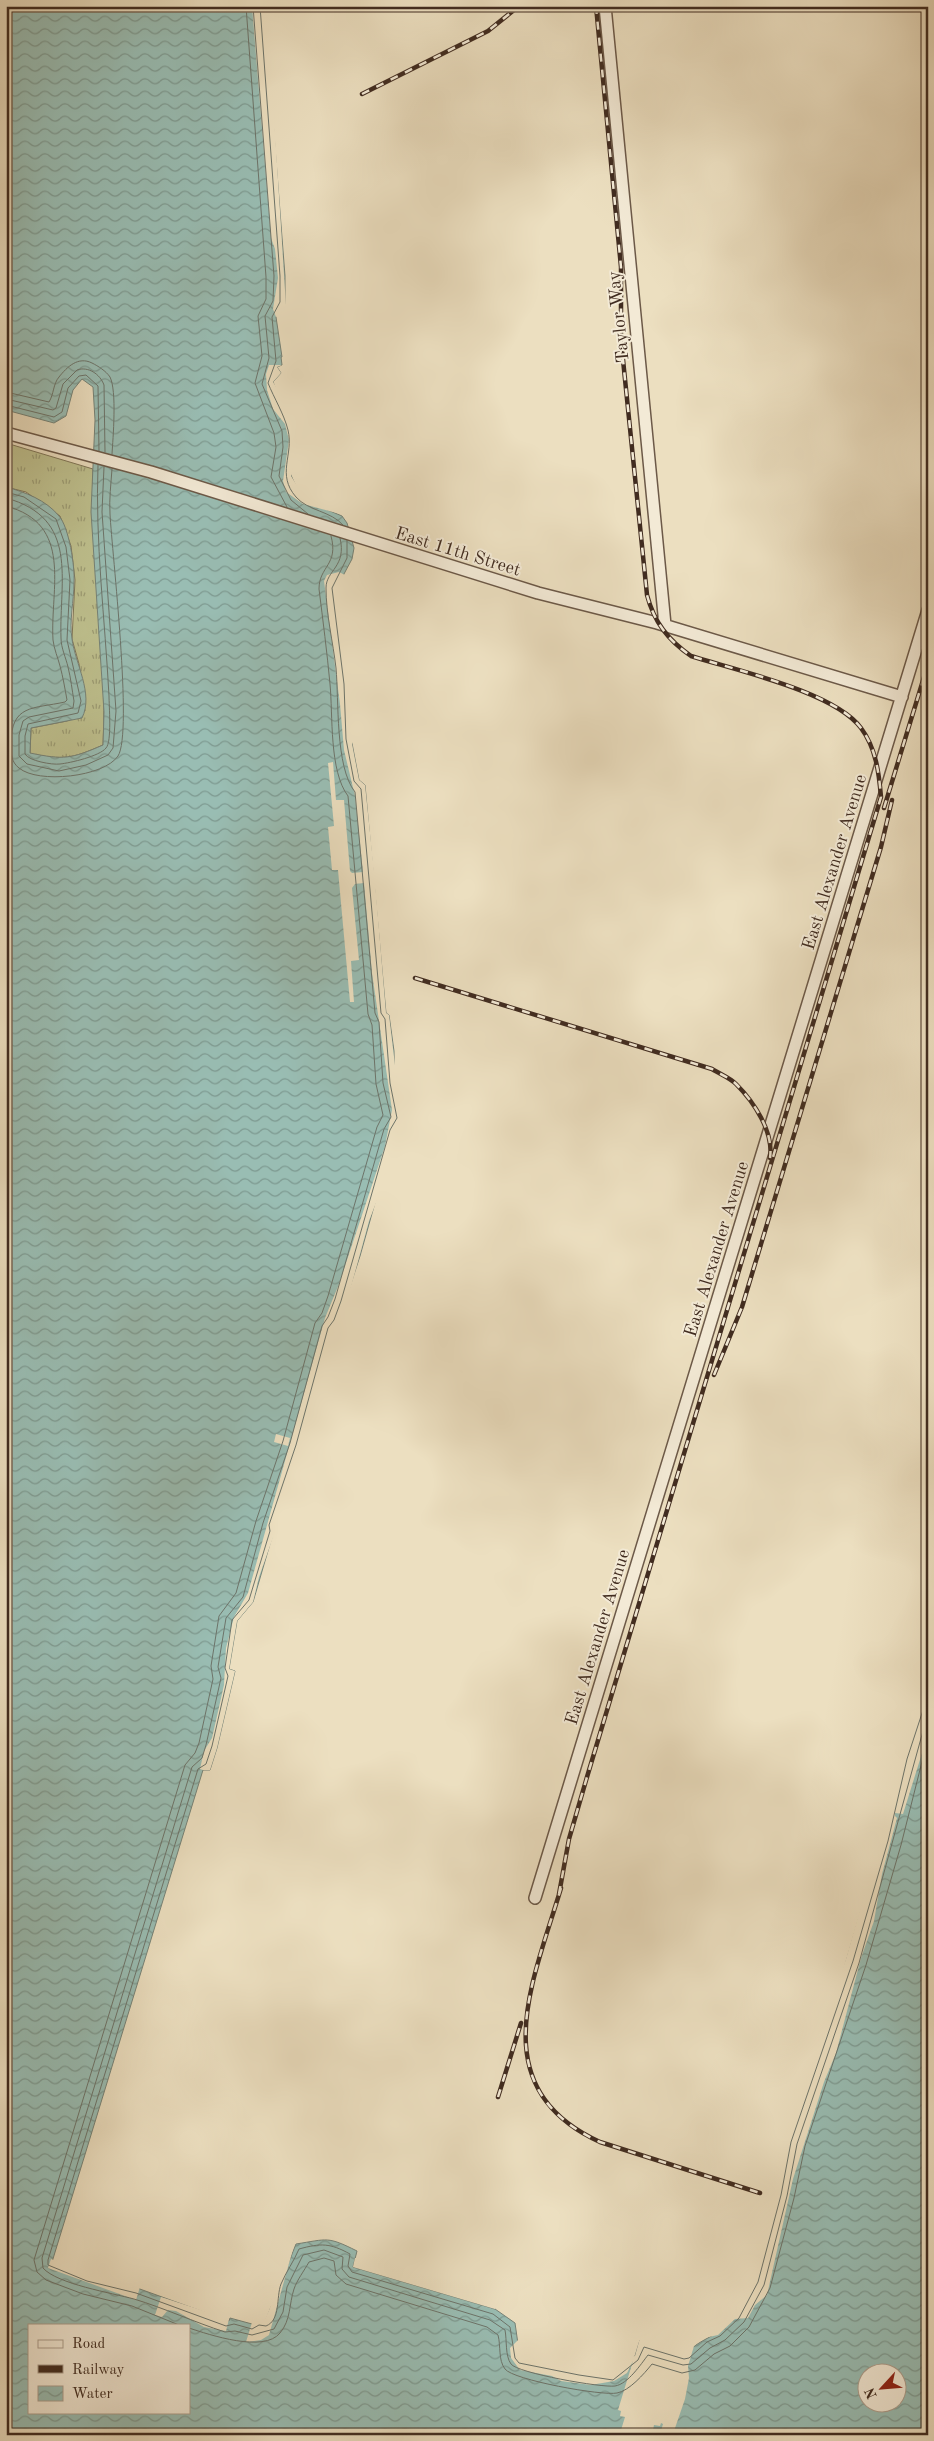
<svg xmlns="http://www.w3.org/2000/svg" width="934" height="2441" font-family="'Old Standard TT',serif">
<defs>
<pattern id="grass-tufts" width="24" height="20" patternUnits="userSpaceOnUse" patternTransform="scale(1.25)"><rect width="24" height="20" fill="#bec08e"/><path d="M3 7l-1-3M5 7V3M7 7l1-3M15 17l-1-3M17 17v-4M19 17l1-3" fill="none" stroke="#9c9c74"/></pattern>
<pattern id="water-waves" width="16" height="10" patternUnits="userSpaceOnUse" patternTransform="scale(1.25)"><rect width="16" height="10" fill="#99bdb3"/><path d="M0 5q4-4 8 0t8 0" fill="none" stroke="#7e9a91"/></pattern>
</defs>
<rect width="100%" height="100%" fill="#ecdfc0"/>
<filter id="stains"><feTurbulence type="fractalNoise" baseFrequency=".004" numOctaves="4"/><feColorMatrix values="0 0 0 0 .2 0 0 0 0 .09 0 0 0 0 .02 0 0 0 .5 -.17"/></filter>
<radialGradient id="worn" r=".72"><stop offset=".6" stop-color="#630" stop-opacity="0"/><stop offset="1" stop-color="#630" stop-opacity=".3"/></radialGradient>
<!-- grass -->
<path fill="url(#grass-tufts)" stroke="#807657" d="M6 443 93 469C89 561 108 653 103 745 71 759 64 760 30 754L31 728 67 721 85 711 79 664 72 639 75 580 71 546 60 516 26 492 6 487Z"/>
<!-- water -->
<path fill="url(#water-waves)" stroke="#768378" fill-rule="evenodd" d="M6 6H264L285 276V304L276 317 282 357H281L282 365 277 367 281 373 273 382 293 429 290 473 299 493 311 503 342 516 347 523 354 548 352 559 337 587 351 738 359 780 365 785 386 1013 389 1015 394 1051 395 1132 360 1256 345 1302 333 1329 253 1602 237 1621 229 1669 235 1671 217 1748 210 1770H203L52 2262 88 2276 137 2288 229 2321 230 2318 252 2324 258 2318 265 2322 296 2244C328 2239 327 2236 357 2251L353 2267 495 2309 515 2323 520 2358 613 2375 635 2356 640 2340 686 2354C695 2343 706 2340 718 2332 735 2319 744 2299 753 2280L928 1681V2435H6V487C25 492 46 500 59 516 69 527 75 567 74 582 74 601 69 621 72 639 75 663 94 694 82 718L31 728 30 753C64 760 71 759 103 745L104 712 91 512 95 420 93 387 82 379 73 390 66 416 54 423 6 410ZM29 2325H189V2412H29ZM866 2374H896V2404H866Z"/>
<!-- pier -->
<path fill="#ecdfc0" d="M252 6H267L286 306 280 316 276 317 273 309 278 278 275 249 271 238Z
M269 365H282L277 367 281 373 273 382 284 399 295 428 297 448 291 476 301 492 308 498 344 515 303 504 286 492 283 481 289 440 285 424 273 409 267 390 266 374Z
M339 572 345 575 340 588 351 683 354 740 352 744 359 780 365 785 374 871H377L378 882H375L386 1013 389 1015 397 1082 405 1121 397 1133 379 1195 369 1221 342 1320 335 1330 292 1484 259 1577 253 1602 237 1621 229 1669 235 1671 217 1748 210 1770H203L200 1769 204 1751 212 1738 224 1685 226 1648 234 1617 248 1593 325 1318 339 1284 385 1146 392 1110 372 973 364 883 355 884 352 888 359 960 351 961 354 1002H350L338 870H332L328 827 334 826 328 763 333 762 336 800H344L350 871 352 873 363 872 355 796 344 750 340 704 324 581 327 575Z
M276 1434 290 1438 288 1446 274 1442Z
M928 1678V1734L903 1814 895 1813V1816L897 1818 882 1874 874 1921 861 1958 836 2053 824 2082 793 2179 767 2295 755 2305 748 2318 735 2319 718 2335 704 2338 694 2346 688 2366 689 2378 685 2399 674 2431 670 2435 660 2434 663 2424 661 2423 660 2426 654 2425 653 2430 649 2429 647 2435H635L621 2430 625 2417 620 2416 621 2411 618 2410 633 2361 627 2373 614 2381 591 2385 561 2381 552 2376 520 2370 511 2358 510 2348 521 2337 522 2356 612 2372 629 2357 635 2356 640 2338 685 2352 703 2336 716 2330 733 2313 751 2279 774 2193 784 2140 846 1959 880 1839 900 1757 916 1705Z
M295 2242 269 2335 261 2340 246 2342 253 2319 258 2315 265 2319 270 2308 274 2282Z
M355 2258H358L356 2265 495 2307V2309L353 2267Z
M51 2259 89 2274 140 2287 136 2300 48 2268Z
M161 2297 229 2319 226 2331 204 2327 176 2311 168 2310 162 2317 155 2315Z"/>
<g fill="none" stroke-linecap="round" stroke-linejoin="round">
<!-- shore -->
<path stroke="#6d746a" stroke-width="1" d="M246 6 266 277V299L258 316 262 356 255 383 274 433 276 447 271 477 287 507
M253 6 274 276 273 301 265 316 269 358 262 384 282 431 283 447 279 476 291 500 308 514
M260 6 280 276V302L272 317 276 361 268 383C274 398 284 414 288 430 294 455 276 474 296 497 308 511 331 511 343 525
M6 392 49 402C54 394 53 384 59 377 67 367 78 356 92 363 98 366 106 371 110 377 117 391 113 438 112 454
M6 399 53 410 56 408 63 384 77 370C88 366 100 374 104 385L105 452
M6 405 54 417 62 412 68 388 79 376 86 375 98 386 99 451
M6 492 24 497 56 519 66 547 70 580 67 640 81 701 78 713 28 724 25 736V754C29 761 52 765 60 764 70 763 100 756 106 748 112 742 109 705 109 696 105 619 95 542 98 465
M6 498C80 518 59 580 61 638 61 648 66 658 68 667 71 679 72 690 74 701L73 708 29 717 23 721 19 735V756L27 764 59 771 86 765 108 755 113 748 116 711 102 512 104 467
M6 506C74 524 50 588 53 640 54 649 58 658 60 666 63 677 65 689 67 700L65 702C33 709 11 704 11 744 11 753 11 762 19 768 38 784 104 777 118 756 133 733 112 552 110 514 109 499 111 484 112 469
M340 538C347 567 326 570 326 588 326 614 333 642 336 668 339 700 335 767 355 792L375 1013 379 1022 383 1083 391 1117 384 1129 335 1299 328 1317 322 1326 290 1443 263 1523 243 1597 226 1618 218 1667 221 1678 206 1745 202 1758 192 1767 42 2258 43 2268C57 2284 112 2293 134 2299 164 2308 194 2322 225 2332L235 2331 252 2335 274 2329 283 2312 287 2287 303 2255 324 2250 343 2257 342 2269 349 2277 490 2320 505 2330C507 2340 505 2356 511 2364 517 2373 602 2388 615 2386 628 2384 641 2364 648 2355L683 2365 691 2364 710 2348 725 2340 744 2322 764 2285 787 2196 797 2144 859 1963 928 1713
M347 540V558L332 588 344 684 346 739 354 781 361 789 381 1013 385 1019 390 1083 397 1118 390 1130 341 1301 334 1320 328 1328 296 1445 269 1525 270 1531 249 1600 232 1620 225 1668 228 1676 212 1746 206 1764 198 1769 48 2260V2265L87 2281 136 2293 226 2326 234 2324 252 2329 259 2325 266 2326C281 2320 276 2297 281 2284 286 2272 294 2261 299 2249 321 2243 330 2243 350 2254L348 2266 352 2272 493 2314 510 2327 515 2358 519 2363 579 2375 613 2380 638 2360 644 2347 684 2359 689 2358 707 2342 720 2336 739 2318 758 2282 781 2195 791 2142 853 1961 888 1841 907 1759 928 1695
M179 2325 132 2306 83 2294 46 2280 37 2272 34 2260 185 1765 195 1753 199 1743 213 1679 211 1666 219 1616 236 1593 256 1521 283 1441 315 1323 322 1313 328 1296 377 1127 383 1115 376 1084 372 1025 368 1014 348 796C329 771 333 715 330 684 327 652 323 621 319 589 319 566 339 565 331 536
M189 2328C210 2335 264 2353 280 2333 291 2320 289 2304 294 2289 297 2280 304 2271 309 2262L324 2258 334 2261 336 2275 346 2284 487 2327 498 2335C501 2346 498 2360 505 2369 513 2380 602 2396 617 2393 629 2391 644 2374 652 2364L682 2373 695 2370 714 2354 730 2346 749 2327 770 2288 794 2198 805 2146 866 1965 901 1845 928 1738"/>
<defs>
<path id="minor" d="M605 6 665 625
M6 433 151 472 538 593 657 623 902 697
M535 1898 928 610"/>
</defs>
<!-- minor casing -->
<use href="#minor" stroke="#6c5948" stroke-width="14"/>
<!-- minor -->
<use href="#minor" stroke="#f3ead6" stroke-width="11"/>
<defs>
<path id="rail" d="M362 94 488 31 519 6
M884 808 928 664
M415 978 712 1069C720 1074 730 1078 736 1084 754 1102 774 1132 770 1158
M714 1375 742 1307 881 847 892 800
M561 1888C533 1982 482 2088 600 2142L760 2193
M559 1894 569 1839 587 1777 881 797C879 773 876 748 861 728 835 692 735 670 691 656 668 640 654 622 647 595L621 340V267L596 6
M498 2097 521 2023"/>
</defs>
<!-- rail casing -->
<use href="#rail" stroke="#412c20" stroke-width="4.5"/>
<!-- rail -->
<use href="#rail" stroke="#f3ead6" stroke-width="2.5" stroke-dasharray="8" stroke-linecap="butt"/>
</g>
<g text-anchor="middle" stroke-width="4" stroke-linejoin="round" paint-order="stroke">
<!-- street labels -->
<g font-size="18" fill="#412c20" stroke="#f3ead6">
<text transform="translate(618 317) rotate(-96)" y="6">Taylor Way</text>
<text transform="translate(458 551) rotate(17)" y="6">East 11th Street</text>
<text transform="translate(834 862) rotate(-73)" y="6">East Alexander Avenue</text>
<text transform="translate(716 1249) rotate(-73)" y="6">East Alexander Avenue</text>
<text transform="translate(597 1637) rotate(-73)" y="6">East Alexander Avenue</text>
</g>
</g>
<!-- margin -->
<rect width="934" height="2441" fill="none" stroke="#ecdfc0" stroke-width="25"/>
<rect x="8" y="8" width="919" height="2426" fill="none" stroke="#412c20" stroke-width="2.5"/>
<rect x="12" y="12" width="909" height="2416" fill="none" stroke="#412c20"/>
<!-- legend -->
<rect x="28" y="2324" width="162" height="90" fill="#f3ead6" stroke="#ac9e8d"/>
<rect x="38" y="2340" width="25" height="8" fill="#f3ead6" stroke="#ac9e8d"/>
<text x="72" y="2348" font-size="15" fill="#412c20">Road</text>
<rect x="38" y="2365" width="25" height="8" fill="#412c20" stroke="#ac9e8d"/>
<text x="72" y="2374" font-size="15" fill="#412c20">Railway</text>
<rect x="38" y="2386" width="25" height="15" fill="url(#water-waves)" stroke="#ac9e8d"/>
<text x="72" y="2398" font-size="15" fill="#412c20">Water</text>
<!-- north arrow -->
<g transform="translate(882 2388) rotate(244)"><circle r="24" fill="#f3ead6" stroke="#ac9e8d"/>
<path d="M0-4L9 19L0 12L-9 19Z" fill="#8f2418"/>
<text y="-8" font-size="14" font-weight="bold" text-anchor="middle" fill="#412c20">N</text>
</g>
<rect width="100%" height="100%" filter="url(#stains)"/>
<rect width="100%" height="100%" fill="url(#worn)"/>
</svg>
